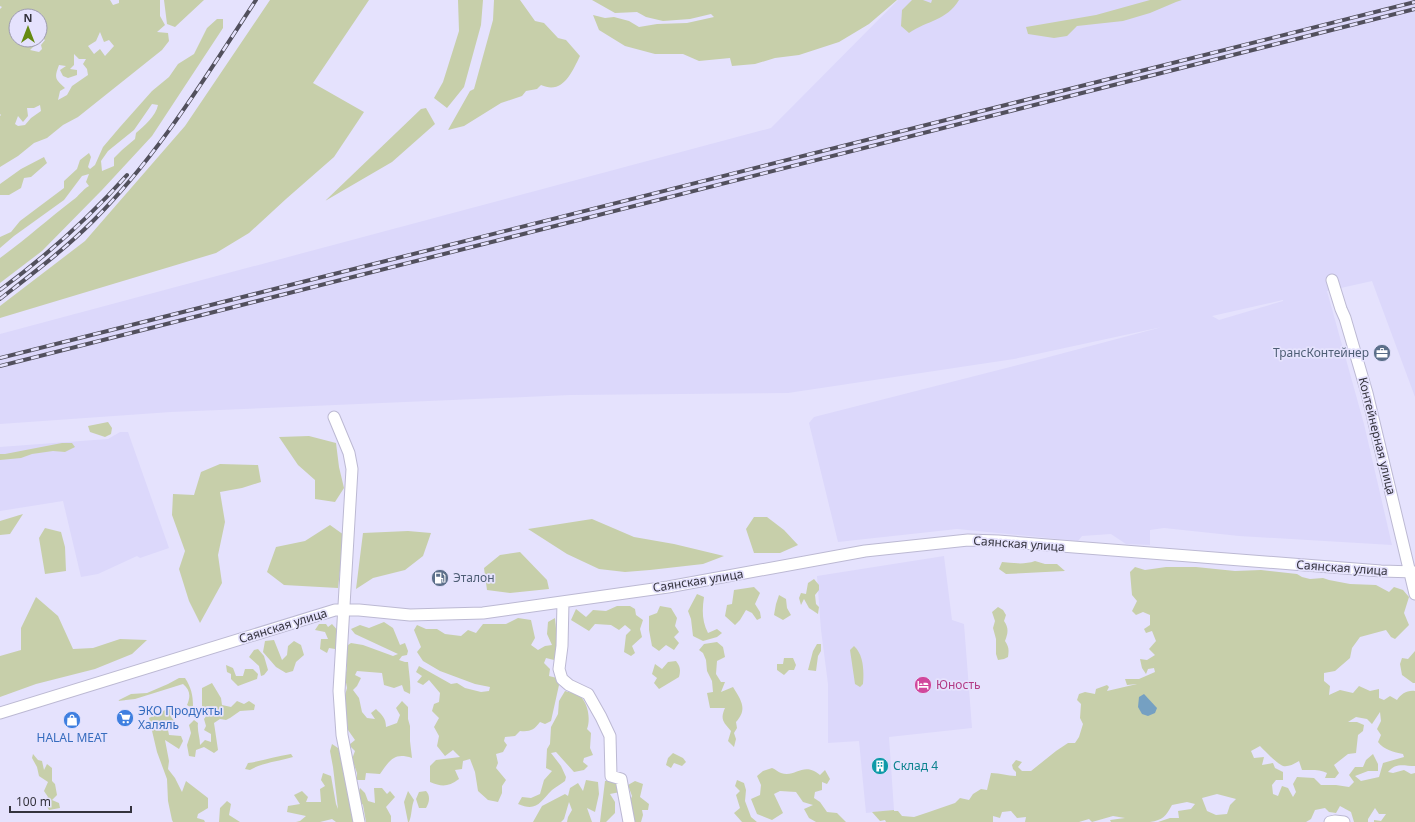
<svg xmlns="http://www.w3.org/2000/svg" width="1415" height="822" font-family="'Noto Sans',sans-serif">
<rect width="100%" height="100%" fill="#e5e2fd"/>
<!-- built -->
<path fill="#dcd8fb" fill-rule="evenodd" d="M898 0H1415V397L1372 281 1327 291 1364 424 1392 545 1239 536 1164 528 1150 530V545L1126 544 1111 534 1082 536 1078 541 957 529 838 542 809 423 814 417 1045 358 1162 327 1014 359 788 393 570 395 171 412 0 424V334L771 128ZM1283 301 1219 320 1212 316 1283 300Z
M120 432H128L169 548 140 558 137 556 98 574 81 577 63 501 0 511V447L108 439Z
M944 556 952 620 964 624 972 728 889 737 894 810 866 813 859 741 828 743V684L821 630 817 576Z"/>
<!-- green -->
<path fill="#c7cfaa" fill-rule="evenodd" d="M0 0H110L113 5 119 3V0H160V16L165 25 157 32 168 33 169 41 162 50 78 117 63 125 47 138 34 143 18 156 0 167V116L1 115 0 114V9L2 7 0 6ZM16 16H40V36L45 40 41 45 42 49 39 52 30 50 36 44 34 40H16ZM100 32 104 42 109 40 114 46 105 56 100 49 94 54 88 46 96 41ZM74 54 79 59H86L83 64 87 69 88 75 72 86 67 95 58 100 60 91 65 88C55 79 54 78 59 65L66 66 60 70 63 76 68 78 77 75V70L70 69 74 65ZM40 105 41 111 31 118 25 125 18 126 15 124 18 116 23 122 28 116 27 108H34Z
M164 0H204L175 27 167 24Z
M270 0H369L313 83 364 112 334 157 286 199 249 233 216 253 0 318V306L85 241 185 126Z
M458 0H483L481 25 464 87 447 108 434 98 443 82 459 31Z
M494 0H520L535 21 544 23 558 38 566 40 580 56C572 72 563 95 541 85L537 89 526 91 522 96 501 103 464 126 448 130 470 91 474 89 493 20Z
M592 0H897L869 24 839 42 799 55 775 58 755 64 732 66 730 58 699 61 683 54H655L625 46 599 30 593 15 605 18 614 17 629 21 639 27 657 24 687 23 714 17 711 14 690 19 663 21 646 17 637 12 615 13Z
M912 0H923L931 3 932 0H959C946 21 928 20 909 33L901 26 902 10Z
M1150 0H1182L1176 2 1150 13 1123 21 1077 26 1067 36 1054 38 1028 34 1026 27 1096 15Z
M217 19H223V28L152 136 102 190 42 251 0 283V258C25 240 48 219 73 200 79 196 82 190 89 186L86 182 89 174 82 176 64 200 14 236 0 248V237L11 232 20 221 64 188V181L77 169 80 160 89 153 91 157 88 167 90 169 95 165 103 147 120 127 152 91 169 77 178 64 194 54 207 28ZM152 104 158 105C156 116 144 126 136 133L135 139 122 150 114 158V166L102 171 101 161 108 151 134 130Z
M426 108 435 124 392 162 325 201 421 109Z
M44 157 47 163 31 177 24 178 21 188 9 195H0V184L21 169Z
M108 422 112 428 111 434 105 437 90 432 88 426Z
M309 436 336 443 339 467 344 488 335 502 315 499V480L298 465 279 437Z
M62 443H72L75 447 65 452 53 451 32 454 21 458 0 460V454H5Z
M220 464 258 465 261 482 242 488 220 492 225 522 218 555 222 583 200 623 189 601 179 569 185 551 172 515 173 494 194 495 201 472Z
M23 514 10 534 0 535V521Z
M754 517H767L784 530 798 545 780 553H754L746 529Z
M592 519 634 537 674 544 724 556 703 564 650 570 625 572 599 569 567 554 528 529Z
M330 525 344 535 338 588 284 585 267 572 276 547 305 541Z
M45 528 61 532 65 547 66 571 45 574 39 538Z
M408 531 431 533 423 556 405 570 373 578 356 589 363 533Z
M520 552 547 580 549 589 510 593 487 590 484 568 500 555Z
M1035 561 1045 564H1057L1065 571 1006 574 999 569 1002 562C1013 563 1024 565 1035 561Z
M1135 567 1145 570 1166 567H1196L1235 571 1261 570 1297 574 1302 577 1310 579 1323 578 1329 580 1350 584 1376 585 1389 592 1394 587 1403 590 1409 597 1404 613 1409 625 1395 639 1391 637 1386 630 1360 637 1352 648 1350 658 1335 671 1324 673V681L1330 686 1329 695 1340 690 1353 693 1359 686 1370 691 1379 689V698L1384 700 1390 696 1397 700C1401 694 1407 690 1415 691V766C1404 766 1396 762 1388 772L1393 773 1404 770 1411 774 1415 773V822H1374V820L1381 821 1386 814H1379L1375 808 1368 819V822H1354L1351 812 1340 806 1336 813 1329 812 1325 808 1315 810 1311 819 1306 822H1158L1170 818H1179L1178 811 1191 809 1195 804 1187 802 1172 805C1166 816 1163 820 1150 822H1111L1110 820 1125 818 1113 816 1092 822 1089 819 1079 822H1025L1026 817 1017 818 1011 811 1002 812 1000 818 993 816V822H886L885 820 880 821 872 812 894 810V811H898L902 816 914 817 929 812 955 803 960 798 969 800 973 794 981 789 987 790 991 773C1001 773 1007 776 1016 776V772L1013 769 1012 765 1016 760 1022 762 1018 767 1022 771H1031L1056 751 1068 743H1075L1079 737 1083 724 1080 718 1081 704 1077 700 1079 694 1085 692 1095 694 1096 689 1107 685 1109 687 1107 691 1137 684 1127 685 1125 679H1139L1155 672 1154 668 1148 669 1146 674 1142 668 1140 659 1147 660 1155 655 1149 649 1156 641 1152 631 1146 633 1144 629 1150 625V615L1143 612 1136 615 1132 611 1137 601 1132 595 1130 572ZM1380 712 1381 721 1377 729 1381 735 1378 742C1384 750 1394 752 1403 754L1404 757 1383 763 1379 777 1361 781 1355 776 1368 771H1378V764L1373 754 1366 760 1363 767H1355L1349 775 1354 782 1349 787 1336 785H1321L1314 778 1297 777 1293 784 1296 792 1293 797 1288 788 1282 786 1278 796 1273 794 1272 785 1276 780H1283V772L1275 768 1273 763 1262 765 1264 757 1254 758 1251 751 1260 746C1265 751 1276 763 1283 766 1289 767 1294 764 1299 761L1302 770C1310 770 1320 769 1327 773L1325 778H1335L1339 773 1334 765 1348 754 1356 753 1358 735 1363 731 1364 725 1357 722H1348L1356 717 1367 719 1372 724ZM1217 794 1236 799 1230 805 1227 814 1216 815 1207 811 1202 798Z
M814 579 819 585V590L815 595 816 604 819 607 818 614 809 608 804 599 801 605 799 598 801 593 806 594 808 583Z
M754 587 760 593 755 604 760 612 761 618 757 620 752 613 746 610 740 620 735 625 725 616 727 605 732 604 734 590Z
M697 594 704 597C702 610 702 622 708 633L717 629 722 633 717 637 703 641 693 636 691 619 688 611Z
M779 595 786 599 787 608 791 615 783 620 774 615 776 604Z
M36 597 58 616 73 649 93 648 120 639 147 640 132 654 95 669 36 684 0 697V656L21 650V628Z
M617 606H630L635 609 636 615 643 620 640 629 642 637 632 646 635 653 631 656 624 652 626 635 631 630 625 625 619 630 611 625 595 624 589 631 571 620 576 609 586 617 593 610 606 611Z
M660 606 671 608 677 618 675 626 679 632 674 637 679 643 674 650 666 645 659 651 652 646 649 630V616L657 613Z
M998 607 1003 610 1006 615 1004 621C1009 628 1008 633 1005 641 1009 647 1009 650 1008 657L1004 659 998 660 996 654V639L993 628 995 621 992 612Z
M518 618 531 620 535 638 531 645 538 650 545 646 552 645 547 634 548 622 555 618 558 649 554 660 546 658 544 663 550 669 549 676 557 678 559 685 551 721 545 724 540 722C534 730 530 732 520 731L515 736 505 737 504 741 507 745 503 752 496 754 498 763 496 768 506 780 502 786V793L498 802 488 800 478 791 475 772 470 759 463 761 462 769 455 770 459 779C448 787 442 787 430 782V766L436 760 460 757 453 750 445 756 437 746 439 736 434 727 439 718 432 711 434 704 439 702 440 693 429 680 423 685 417 682 422 676 416 672 419 666 451 684 457 683 465 688 481 692 489 691 490 687 475 684 440 671 423 661 417 652 421 647 414 630 417 625 426 629H437L445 634 461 636 468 630 476 633 483 624H506Z
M384 622 393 628 400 645 405 643 408 651 407 655 402 656 399 660 405 662H408C409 674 411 683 410 694L404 691 402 685 394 688 384 685 382 673 357 671 355 675 361 678 357 686 353 690 359 698 362 712 367 718 375 719 371 713 376 709C382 715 386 718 386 727L397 723 400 715 396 708 402 701 408 707V719L410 726V741L412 758C394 752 390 760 380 774L366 773 365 780H357V773L352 759 355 751 349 745 355 740 348 730 344 699 347 688 345 677 347 668 345 657 348 645 351 643 363 645 393 656 398 654 355 634 351 629 360 625 369 628Z
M319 624H326L328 627 332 624 340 633 339 644 335 649 329 648 327 653 320 649 321 639H328L325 632 315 630Z
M274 640 282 660 287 655 288 646 294 641 301 645 304 655 296 662 293 671 286 673 276 667 263 652 265 641Z
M717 642 723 647 725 657 717 661 716 674 721 682H725L721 692 733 687C741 700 748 709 736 722L737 728 734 733 736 739 734 747 728 741 731 731C723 722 720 719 725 708H710L707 693 713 692 712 681 707 671 706 660 703 653 699 650 704 644Z
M817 644H821V651L818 656 816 671 808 670 813 651Z
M854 646C864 655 864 672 863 684L860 687 855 684 850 650Z
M258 649 264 656 268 670 264 675 261 676 259 666 249 657 254 650Z
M1415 651V683H1413L1402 675 1400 664 1402 658 1408 659Z
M784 658H793L796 665 794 670H789L784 675 777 670V664H783Z
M676 661C680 666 681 670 679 677L659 689 654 683 657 678 652 674 655 664 662 669 668 662Z
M226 665 233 668 236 676H243L245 669H253L258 674 257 679 238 686 231 679V674L227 672Z
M179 678H185C191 687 193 695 193 706L190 707 187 705C191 696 190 690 183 684L135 699 117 701 131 694 147 693 168 684Z
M212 683 221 698 222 705 231 707 237 701 244 704 249 701 255 705 254 710 240 711 230 718 226 720 220 719 214 723 218 750 214 753 204 747 196 750 195 757 189 756 187 745 191 733 189 725 194 720 198 723C197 731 200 737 200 745L205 740 211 742V734L204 730 206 726 204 719 209 712 202 706V688Z
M565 691C568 692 574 693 577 694 588 700 591 719 587 729L591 733 590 748 593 755 584 758 583 762 588 766 584 770 574 772 556 752 551 753 561 766 566 777 565 781C561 784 556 787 552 790 540 802 537 812 518 804L522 797 531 798 540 794 544 780 552 771 546 768 547 749 550 744 551 727 558 714 559 701Z
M172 709 171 717 176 723 168 730 169 735 181 736 183 741 179 749 165 740 169 761 168 769 175 778 182 792 186 781 208 798V808L198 814 197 818 204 820 205 822H173L172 820 168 801 167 779 157 752 149 718 165 710Z
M332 744 341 750 347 788 350 798 355 822H336L332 819 320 822H296L300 821 306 816 287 812 288 806 300 804 294 795 302 791 308 797 306 802H321L320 789 325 786 321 780 323 773 331 776 336 804 338 809 333 767 330 751Z
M673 753 683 758 686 762 682 766 674 763 671 768 666 765 668 758Z
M33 754 38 760 42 761 44 770 47 764 52 768V781L55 784 57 795 52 800 59 803 60 808 49 810 44 802 48 797 44 791 48 782 39 776 37 767 32 758Z
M291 754 293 757C280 761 261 763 250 770L245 769 248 763C263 761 276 756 291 754Z
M772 768C775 769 778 772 781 773 796 778 803 761 820 775L825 770 830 779 827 784 822 782V790L815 792 814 798 820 802 827 812 837 813 846 822H816L809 818 804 809 813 805 803 802 796 792 780 791 774 794 783 813 772 820 757 814 751 799 760 795 761 785 757 776 763 771Z
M586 780 598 782 599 794 595 812 587 808 592 822H567L568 817 572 810 569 802 564 819 561 822H533L542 806 565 794 568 796 570 788 578 783 583 791Z
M613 780 619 783 620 792 610 794 615 802V813L606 822H600L605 781Z
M737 780 744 783 746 790 745 801 751 817 757 822H742L734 813 740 808 736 795 740 791 735 786Z
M635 781 643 784 640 797 649 804 648 810H642L643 815 641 822H635L628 806 632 796 628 785Z
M360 788 365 793 368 801 375 803 374 788H382L387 794 390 791 395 797 386 807 391 816V822H366L363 805 357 797Z
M408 791 414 800C411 808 412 815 409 822H408L404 802Z
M426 791C431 796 429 803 426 808H419L416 799 419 792Z
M227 801 231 804 229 815 240 822H219L220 808Z"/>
<!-- water -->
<path fill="#75a0c2" d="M1144 694 1157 708 1155 713 1148 716 1142 714 1138 707 1139 697Z"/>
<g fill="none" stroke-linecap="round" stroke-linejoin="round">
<defs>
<path id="minor" d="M1332 280 1341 309 1345 318 1367 393 1415 594
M334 417 349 453 352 469 339 691 342 735 359 822
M563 602 562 646 559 669 562 679 569 685 588 694 601 717 610 736 611 776 621 779 629 822
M0 713 335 610H359L410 615 483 613 668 587 865 551 968 540 998 541 1381 571 1415 572
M1330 822 1335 821 1344 822"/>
</defs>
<!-- minor casing -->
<use href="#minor" stroke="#bcb9d3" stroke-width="13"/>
<!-- minor -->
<use href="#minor" stroke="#fff" stroke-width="11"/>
<defs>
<path id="rail" d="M0 290C46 256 89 218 127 175
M0 299C32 274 64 250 93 221 158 156 206 76 256 0
M0 358 1415 2
M0 366 1415 9"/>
</defs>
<!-- rail casing -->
<use href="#rail" stroke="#52505d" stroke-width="4"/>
<!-- rail -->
<use href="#rail" stroke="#e5e2fd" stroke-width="2.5" stroke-dasharray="8" stroke-linecap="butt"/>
</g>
<!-- icons -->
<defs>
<symbol id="office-disc" viewBox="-11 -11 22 22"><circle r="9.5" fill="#5c6f8a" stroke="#e5e2fd"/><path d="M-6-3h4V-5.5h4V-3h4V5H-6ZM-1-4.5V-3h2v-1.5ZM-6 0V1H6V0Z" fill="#fff"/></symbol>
<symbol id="fuel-disc" viewBox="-11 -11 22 22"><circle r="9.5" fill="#5c6f8a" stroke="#e5e2fd"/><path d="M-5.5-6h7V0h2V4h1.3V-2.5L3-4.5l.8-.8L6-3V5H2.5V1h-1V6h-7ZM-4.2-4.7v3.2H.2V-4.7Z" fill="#fff"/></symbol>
<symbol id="hotel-disc" viewBox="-11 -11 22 22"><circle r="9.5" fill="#d1479c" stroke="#e5e2fd"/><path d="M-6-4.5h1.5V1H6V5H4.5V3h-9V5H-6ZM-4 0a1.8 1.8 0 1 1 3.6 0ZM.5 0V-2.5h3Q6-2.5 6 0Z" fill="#fff"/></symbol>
<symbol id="supermarket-disc" viewBox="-11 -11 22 22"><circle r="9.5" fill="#3f7fe0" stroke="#e5e2fd"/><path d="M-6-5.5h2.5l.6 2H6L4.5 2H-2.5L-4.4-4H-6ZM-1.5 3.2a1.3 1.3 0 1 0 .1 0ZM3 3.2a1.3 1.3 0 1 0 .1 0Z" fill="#fff"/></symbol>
<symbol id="shop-disc" viewBox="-11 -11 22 22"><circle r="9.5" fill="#3f7fe0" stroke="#e5e2fd"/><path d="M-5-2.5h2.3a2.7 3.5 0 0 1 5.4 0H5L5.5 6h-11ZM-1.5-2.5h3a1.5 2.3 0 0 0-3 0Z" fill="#fff"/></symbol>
<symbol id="building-disc" viewBox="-11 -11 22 22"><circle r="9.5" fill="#0f9aa8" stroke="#e5e2fd"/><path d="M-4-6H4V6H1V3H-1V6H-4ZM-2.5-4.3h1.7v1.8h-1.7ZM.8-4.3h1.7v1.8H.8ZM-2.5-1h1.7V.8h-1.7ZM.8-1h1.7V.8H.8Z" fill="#fff"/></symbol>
</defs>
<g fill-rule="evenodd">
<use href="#office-disc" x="1372" y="343" width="20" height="20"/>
<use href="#fuel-disc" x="430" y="568" width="20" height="20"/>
<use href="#hotel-disc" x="913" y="675" width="20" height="20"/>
<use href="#supermarket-disc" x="115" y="708" width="20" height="20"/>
<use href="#shop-disc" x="62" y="710" width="20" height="20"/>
<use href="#building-disc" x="870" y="756" width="20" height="20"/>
</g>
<g text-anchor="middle" stroke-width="3.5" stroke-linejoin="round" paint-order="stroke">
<!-- service labels -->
<g font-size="12" fill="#4e5e75" stroke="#e5e2fd" text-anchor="end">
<text x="1369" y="357">ТрансКонтейнер</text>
<text x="453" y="582" text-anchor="start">Эталон</text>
</g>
<!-- street labels -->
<g font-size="12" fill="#34333d" stroke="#e5e2fd">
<text transform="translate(1377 436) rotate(76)" y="4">Контейнерная улица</text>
<text transform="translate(1019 544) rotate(4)" y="4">Саянская улица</text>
<text transform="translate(1342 568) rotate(4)" y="4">Саянская улица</text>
<text transform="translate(698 581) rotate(-9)" y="4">Саянская улица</text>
<text transform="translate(283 626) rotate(-17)" y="4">Саянская улица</text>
</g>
<!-- hotel labels -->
<g font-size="12" fill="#b23c85" stroke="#e5e2fd" text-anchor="start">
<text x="936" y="689">Юность</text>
</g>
<!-- shop labels -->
<g font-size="12" fill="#366cbe" stroke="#e5e2fd" text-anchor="start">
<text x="138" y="715">ЭКО Продукты<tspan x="138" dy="14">Халяль</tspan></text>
<text x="72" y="742" text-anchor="middle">HALAL MEAT</text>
</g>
<!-- culture labels -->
<g font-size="12" fill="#0d838f" stroke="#e5e2fd" text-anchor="start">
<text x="893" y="770">Склад 4</text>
</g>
</g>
<!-- north arrow -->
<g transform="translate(28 28)"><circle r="19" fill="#e5e2fd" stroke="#9e9cb0"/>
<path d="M0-3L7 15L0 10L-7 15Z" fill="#658a11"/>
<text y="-6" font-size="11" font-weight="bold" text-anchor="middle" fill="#34333d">N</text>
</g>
<!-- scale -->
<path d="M10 806v6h121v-6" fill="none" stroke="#34333d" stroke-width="2"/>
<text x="16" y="806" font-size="12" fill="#34333d" stroke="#e5e2fd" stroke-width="3" paint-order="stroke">100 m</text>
</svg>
